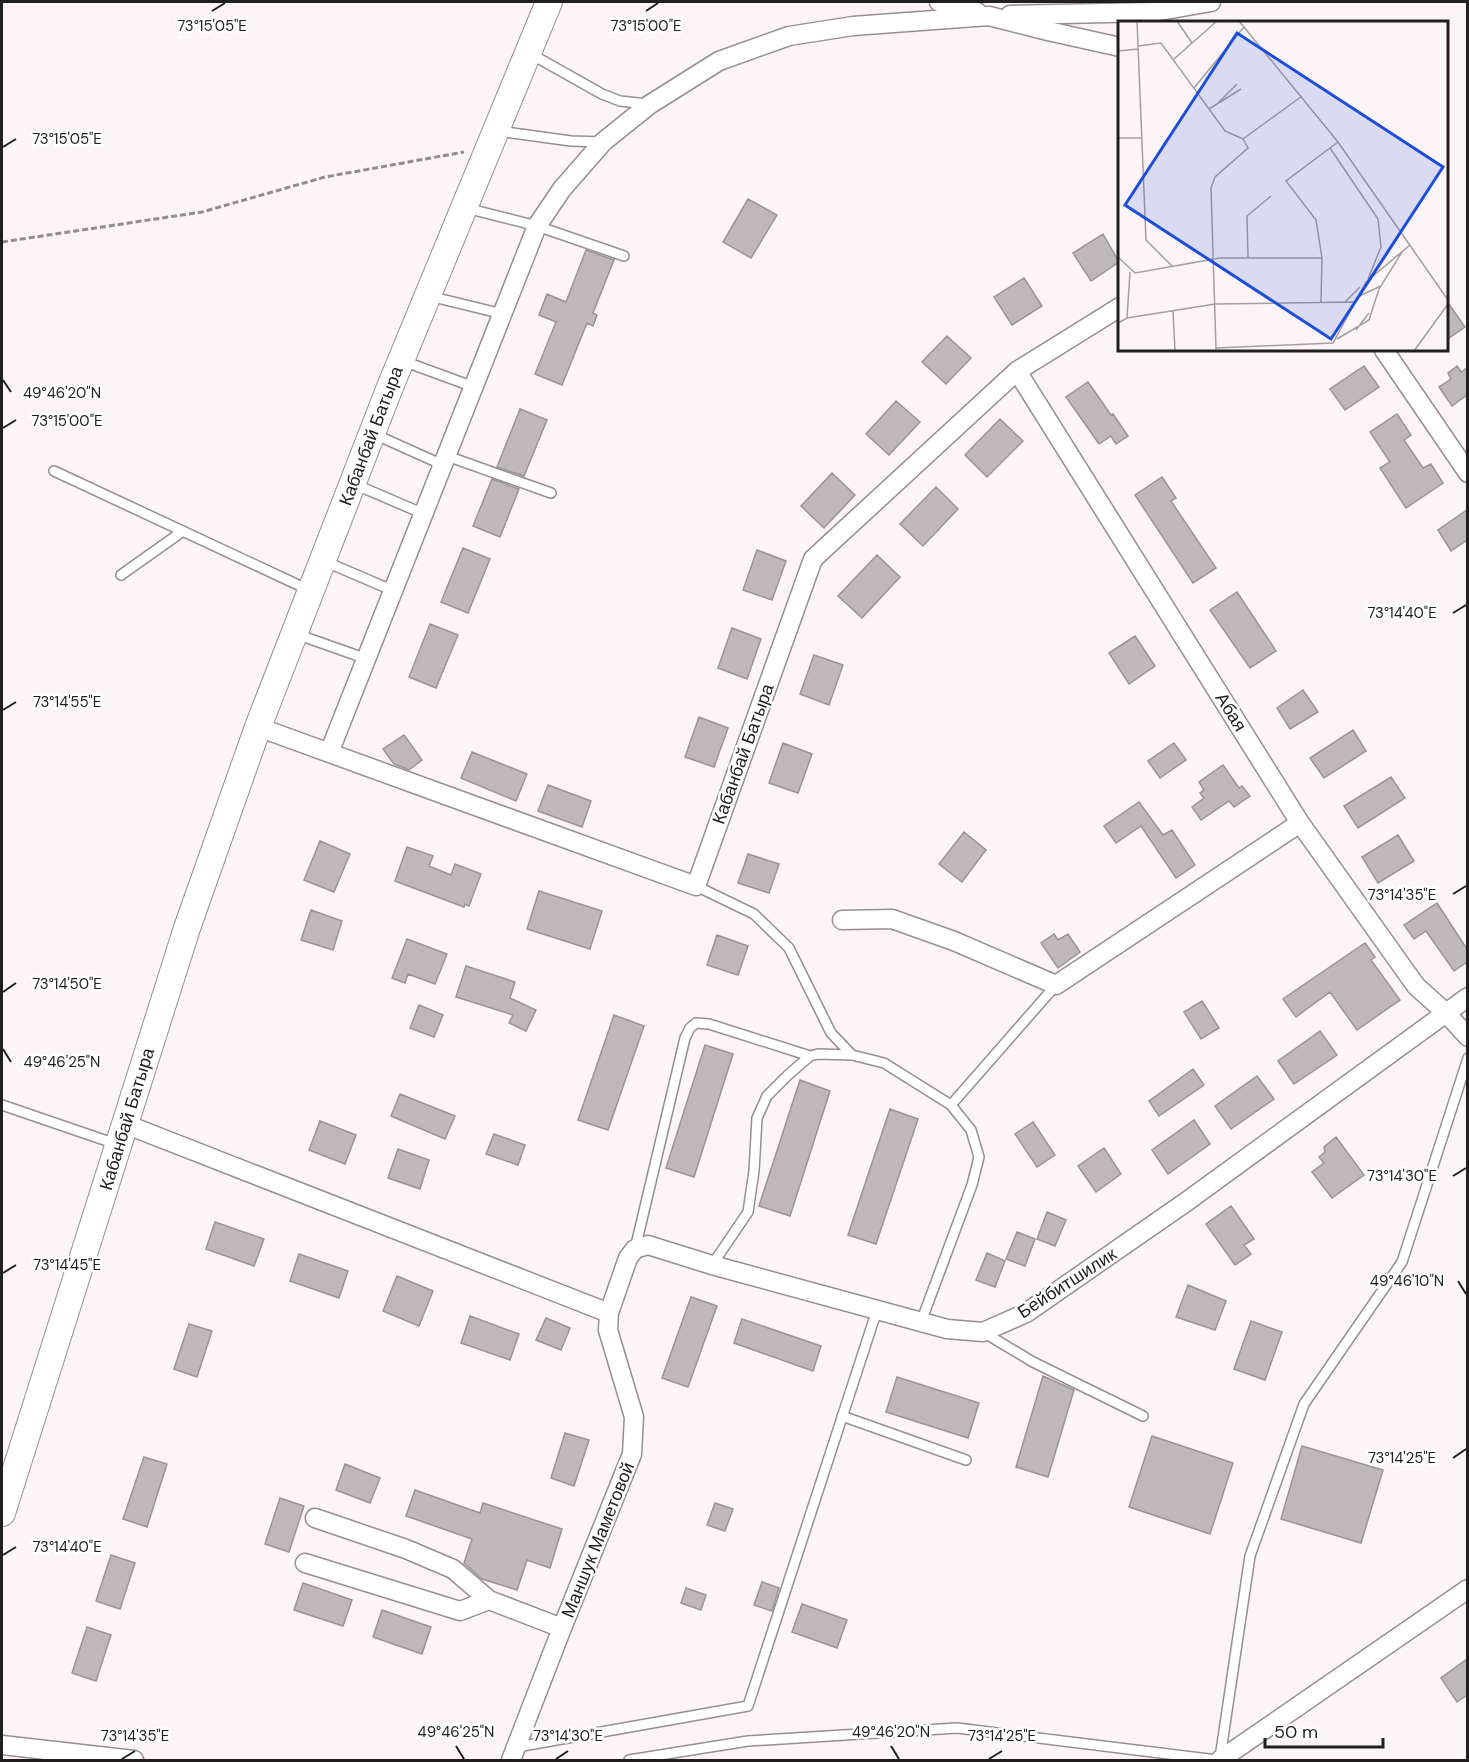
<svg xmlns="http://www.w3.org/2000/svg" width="1469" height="1762" font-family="'DM Sans',sans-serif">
<rect width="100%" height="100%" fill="#fcf4f7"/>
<!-- building -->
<path fill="#bfb8bb" stroke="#9a9496" stroke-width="1.5" d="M748 199 777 215 751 258 723 242Z
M1103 234 1119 262 1091 281 1073 253Z
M586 250 614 260 593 313 597 315 593 326 587 323 562 385 535 374 556 322 539 315 547 294 566 302Z
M1024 278 1042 306 1012 325 994 297Z
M1446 300 1465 327 1446 340Z
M947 336 971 358 946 384 922 362Z
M1364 366 1379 387 1345 410 1330 389Z
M1457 366 1461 372 1467 368V395L1452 406 1439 387 1451 379 1448 373Z
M1088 382 1111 415 1113 414 1128 436 1116 444 1111 436 1099 444 1066 397Z
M896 401 920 422 889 455 866 434Z
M520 409 547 420 524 476 497 467Z
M1397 414 1411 435 1404 440 1423 468 1431 464 1443 483 1406 508 1380 468 1390 462 1370 432Z
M1000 419 1023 441 987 477 965 455Z
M832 473 855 495 824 528 801 506Z
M1162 477 1176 498 1171 501 1216 568 1193 583 1135 495Z
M492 479 519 489 500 537 473 526Z
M936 487 958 509 923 546 900 524Z
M1467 510V540L1451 551 1438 530Z
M463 548 490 559 468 613 441 602Z
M757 550 786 561 772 600 743 590Z
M877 555 900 577 862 618 838 596Z
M1237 592 1276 651 1250 668 1210 610Z
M430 624 458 635 436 688 409 677Z
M732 628 761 639 747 679 718 668Z
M1135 636 1155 666 1129 684 1109 653Z
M814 655 843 665 829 705 800 694Z
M1303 690 1318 712 1290 729 1277 708Z
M699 717 728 728 714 767 685 757Z
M1353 730 1366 751 1324 778 1310 758Z
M404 735 422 760 409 770 394 764 383 749Z
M783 743 812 754 798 793 769 783Z
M1174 743 1186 760 1160 778 1148 761Z
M472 752 527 774 516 801 461 778Z
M1223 765 1239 788 1242 786 1250 796 1234 807 1229 801 1201 820 1192 807 1204 798 1200 793 1204 790 1199 782Z
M1391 777 1405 798 1358 828 1344 806Z
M548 785 591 801 582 827 538 811Z
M1139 802 1163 835 1172 830 1195 865 1176 878 1141 826 1116 843 1104 826Z
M964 832 986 850 962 882 939 864Z
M1398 835 1414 861 1378 883 1362 857Z
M320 841 350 854 334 892 304 880Z
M407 847 433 856 429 866 451 875 455 864 481 874 469 906 465 904 464 907 395 881Z
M748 854 779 864 769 893 738 883Z
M539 891 602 911 590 949 527 929Z
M1437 903 1467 949V962L1454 971 1426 931 1414 939 1404 925Z
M311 910 342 921 333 950 301 940Z
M1054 934 1058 940 1068 934 1080 952 1058 968 1041 943Z
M717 935 748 946 738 975 707 965Z
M407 939 447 954 435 984 408 974 405 983 392 978Z
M1365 943 1375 957 1371 960 1400 1000 1357 1030 1330 992 1296 1017 1283 999Z
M466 966 515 982 510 998 536 1010 526 1031 509 1023 513 1015 456 997Z
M1202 1001 1219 1028 1201 1039 1184 1012Z
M419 1005 443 1015 434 1037 410 1028Z
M614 1015 644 1026 608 1130 578 1120Z
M1320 1031 1337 1055 1294 1084 1278 1061Z
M705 1045 733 1054 694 1177 666 1168Z
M1193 1069 1204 1085 1159 1116 1149 1101Z
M1257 1076 1274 1099 1231 1129 1215 1106Z
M800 1080 830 1091 790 1216 759 1206Z
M400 1094 455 1116 445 1139 391 1116Z
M890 1109 918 1119 876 1244 848 1235Z
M1194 1120 1210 1144 1168 1174 1152 1150Z
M320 1121 356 1135 345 1164 309 1150Z
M1033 1122 1055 1155 1037 1167 1015 1134Z
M494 1134 525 1145 518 1165 486 1154Z
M1336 1137 1364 1175 1332 1198 1312 1172 1324 1163 1319 1157 1325 1152 1324 1147Z
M1104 1148 1121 1174 1096 1192 1078 1166Z
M398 1149 429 1160 420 1189 388 1178Z
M1231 1206 1254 1239 1244 1245 1251 1254 1235 1265 1206 1224Z
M1047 1212 1066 1220 1055 1246 1037 1239Z
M215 1222 264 1239 254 1266 206 1249Z
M1017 1232 1035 1239 1025 1266 1006 1259Z
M987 1253 1005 1261 995 1287 976 1280Z
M299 1254 348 1271 339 1298 290 1281Z
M397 1276 433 1291 419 1326 383 1311Z
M1188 1285 1226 1301 1215 1330 1176 1317Z
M691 1297 717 1306 688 1387 662 1378Z
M470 1316 519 1334 510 1360 461 1343Z
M546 1318 570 1328 561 1350 536 1340Z
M742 1319 821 1346 813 1371 734 1343Z
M1251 1321 1282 1332 1265 1380 1234 1369Z
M189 1324 212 1331 197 1377 174 1369Z
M1043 1376 1074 1390 1048 1477 1016 1467Z
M897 1377 979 1403 968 1438 886 1412Z
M565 1433 589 1440 574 1486 551 1478Z
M1152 1436 1233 1463 1210 1534 1129 1507Z
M1302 1446 1383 1470 1361 1543 1281 1519Z
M144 1457 167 1464 147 1527 123 1519Z
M345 1464 380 1478 370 1503 336 1490Z
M415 1490 480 1513 483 1503 562 1529 550 1568 527 1560 517 1590 482 1579 464 1563 472 1539 406 1516Z
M280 1498 304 1506 289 1552 265 1544Z
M715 1503 733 1509 725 1531 707 1525Z
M111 1555 135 1563 120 1609 96 1601Z
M762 1582 779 1588 772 1611 754 1605Z
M303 1583 352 1600 343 1626 294 1610Z
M686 1588 706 1595 701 1610 681 1603Z
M802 1604 847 1620 837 1648 792 1632Z
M382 1610 431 1627 422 1654 373 1637Z
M87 1627 111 1635 96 1681 72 1673Z
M1467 1659V1695L1457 1702 1441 1678Z"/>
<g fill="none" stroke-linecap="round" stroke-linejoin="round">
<defs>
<path id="service" d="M529 53 602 94 620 101 647 104
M498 131 571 141 603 142
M466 208 537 226 624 256
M429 296 503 314
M403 361 474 387
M374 434 443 465
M447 456 551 493
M54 471 309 590
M354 484 424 514
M324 561 394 591
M121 575 183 531
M296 634 367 659
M696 886 754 914 789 948 831 1033 852 1055
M2 1105 116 1144
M951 1105 1056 985
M635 1249 685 1038 690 1028 696 1023 709 1024 810 1056
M712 1265 748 1212 754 1171 757 1118 767 1096 788 1075 810 1056 818 1054 852 1055 884 1063 951 1105 971 1130 979 1157 972 1185 921 1322
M983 1332 1033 1362 1143 1416
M842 1416 966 1460
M517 1747 748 1706 877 1310
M1220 1758 1250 1556 1304 1404 1402 1262 1468 1058
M629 1760 748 1741 957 1728 1217 1760"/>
<path id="minor" d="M939 2 977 12
M1010 15 1154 12 1211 2
M1384 350 1468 473
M1017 371 1300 823 1416 986 1445 1012 1468 1037
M258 727 696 886 813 559 1017 371 1120 307
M329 753 537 226 562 189 603 142 649 105 719 61 789 36 853 26 989 16 1048 31 1120 47
M842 920 892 919 954 941 1056 985 1300 823
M125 1124 609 1313
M315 1518 406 1549 453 1569 489 1600 562 1628
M305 1563 460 1611 489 1600
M2 1745 134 1760
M511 1760 562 1628 632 1454 634 1417 608 1330 609 1313 628 1258 635 1249 648 1245 712 1265 947 1329 983 1332 1026 1313 1186 1202 1468 997
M1220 1760 1468 1589"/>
<path id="secondary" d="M2 1513 187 928 258 727 390 387 549 2"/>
</defs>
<!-- service casing -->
<use href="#service" stroke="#968f92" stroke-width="12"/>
<!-- minor casing -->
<use href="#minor" stroke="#968f92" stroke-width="21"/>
<!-- secondary casing -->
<use href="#secondary" stroke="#968f92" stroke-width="28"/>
<!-- path -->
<path stroke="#918c8e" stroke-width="3" stroke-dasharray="6 3" stroke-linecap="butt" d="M2 242 202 212 325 177 464 152"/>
<!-- service -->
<use href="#service" stroke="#fff" stroke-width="9"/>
<!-- minor -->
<use href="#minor" stroke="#fff" stroke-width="18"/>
<!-- secondary -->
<use href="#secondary" stroke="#fff" stroke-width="26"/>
</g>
<!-- ticks -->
<path fill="none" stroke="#201e1f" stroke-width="2" d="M212 11 225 3M646 11 658 3M3 147 16 139M3 380 11 392M3 428 16 420M1453 613 1466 605M3 710 16 702M1453 894 1466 886M3 992 16 983M3 1049 11 1062M1453 1176 1466 1168M3 1273 16 1265M1458 1281 1466 1294M1453 1458 1466 1449M3 1555 16 1547M456 1746 464 1759M891 1746 899 1759M122 1759 135 1751M556 1759 568 1751M989 1759 1002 1751"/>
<g text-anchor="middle" stroke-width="5" stroke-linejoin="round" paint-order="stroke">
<!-- street labels -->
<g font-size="18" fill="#201e1f" stroke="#fff">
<text transform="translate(371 436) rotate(-69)" y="6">Кабанбай Батыра</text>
<text transform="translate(1231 712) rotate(58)" y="6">Абая</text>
<text transform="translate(743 754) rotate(-70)" y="6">Кабанбай Батыра</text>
<text transform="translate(127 1119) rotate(-73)" y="6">Кабанбай Батыра</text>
<text transform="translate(1067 1283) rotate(-33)" y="6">Бейбитшилик</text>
<text transform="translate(598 1540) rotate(-68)" y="6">Маншук Маметовой</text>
</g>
</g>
<!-- overview -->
<g transform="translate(1118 21)">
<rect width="330" height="330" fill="#fcf4f7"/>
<path fill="none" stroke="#a49ea1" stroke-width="1.5" d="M19 0 28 219 55 246M59 0 74 22M121 0 220 121 330 279M20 25 43 22 107 110 125 118M0 30 20 28M56 38 99 0M76 67 126 6M100 82 119 63M91 88 123 68M0 117H24M125 118 184 75M212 127 260 198 263 226 250 258M0 236 17 252 102 237H204M130 236 129 195 153 175M239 276 263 265M203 281 204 237 198 199 168 160 220 121M227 281 242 266M55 290 57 330M9 297 12 251M0 302 9 297 97 283 236 281M238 309 251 292M219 318 251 299 261 268 284 231M98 327 215 322 248 261 292 224M98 328 93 167 97 156 130 127 125 118M296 330 330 283"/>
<path fill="#1d4ed8" fill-opacity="0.15" stroke="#1d4ed8" stroke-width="3" d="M119 12 325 146 213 318 7 184Z"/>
<rect width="330" height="330" fill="none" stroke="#201e1f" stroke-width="3"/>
</g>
<g font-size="15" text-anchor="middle" fill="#201e1f" stroke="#fff" stroke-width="5" stroke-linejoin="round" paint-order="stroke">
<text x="212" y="31">73°15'05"E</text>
<text x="646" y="31">73°15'00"E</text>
<text x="67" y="144">73°15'05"E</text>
<text x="62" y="398">49°46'20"N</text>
<text x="67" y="426">73°15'00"E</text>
<text x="1402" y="618">73°14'40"E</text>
<text x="67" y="707">73°14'55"E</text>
<text x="1402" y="900">73°14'35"E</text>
<text x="67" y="989">73°14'50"E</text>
<text x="62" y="1067">49°46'25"N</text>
<text x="1402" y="1181">73°14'30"E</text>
<text x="67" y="1270">73°14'45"E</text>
<text x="1407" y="1286">49°46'10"N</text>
<text x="1402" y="1463">73°14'25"E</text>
<text x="67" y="1552">73°14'40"E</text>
<text x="456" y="1737">49°46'25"N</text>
<text x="891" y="1737">49°46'20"N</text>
<text x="135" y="1741">73°14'35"E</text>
<text x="568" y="1741">73°14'30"E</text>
<text x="1002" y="1741">73°14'25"E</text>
</g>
<!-- border -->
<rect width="1469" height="1762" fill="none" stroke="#201e1f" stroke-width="6"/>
<!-- scale -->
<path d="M1265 1738v9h118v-9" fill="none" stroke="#201e1f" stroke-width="3"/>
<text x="1274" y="1738" font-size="18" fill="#201e1f" stroke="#ffffff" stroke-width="4.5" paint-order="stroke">50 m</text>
</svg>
